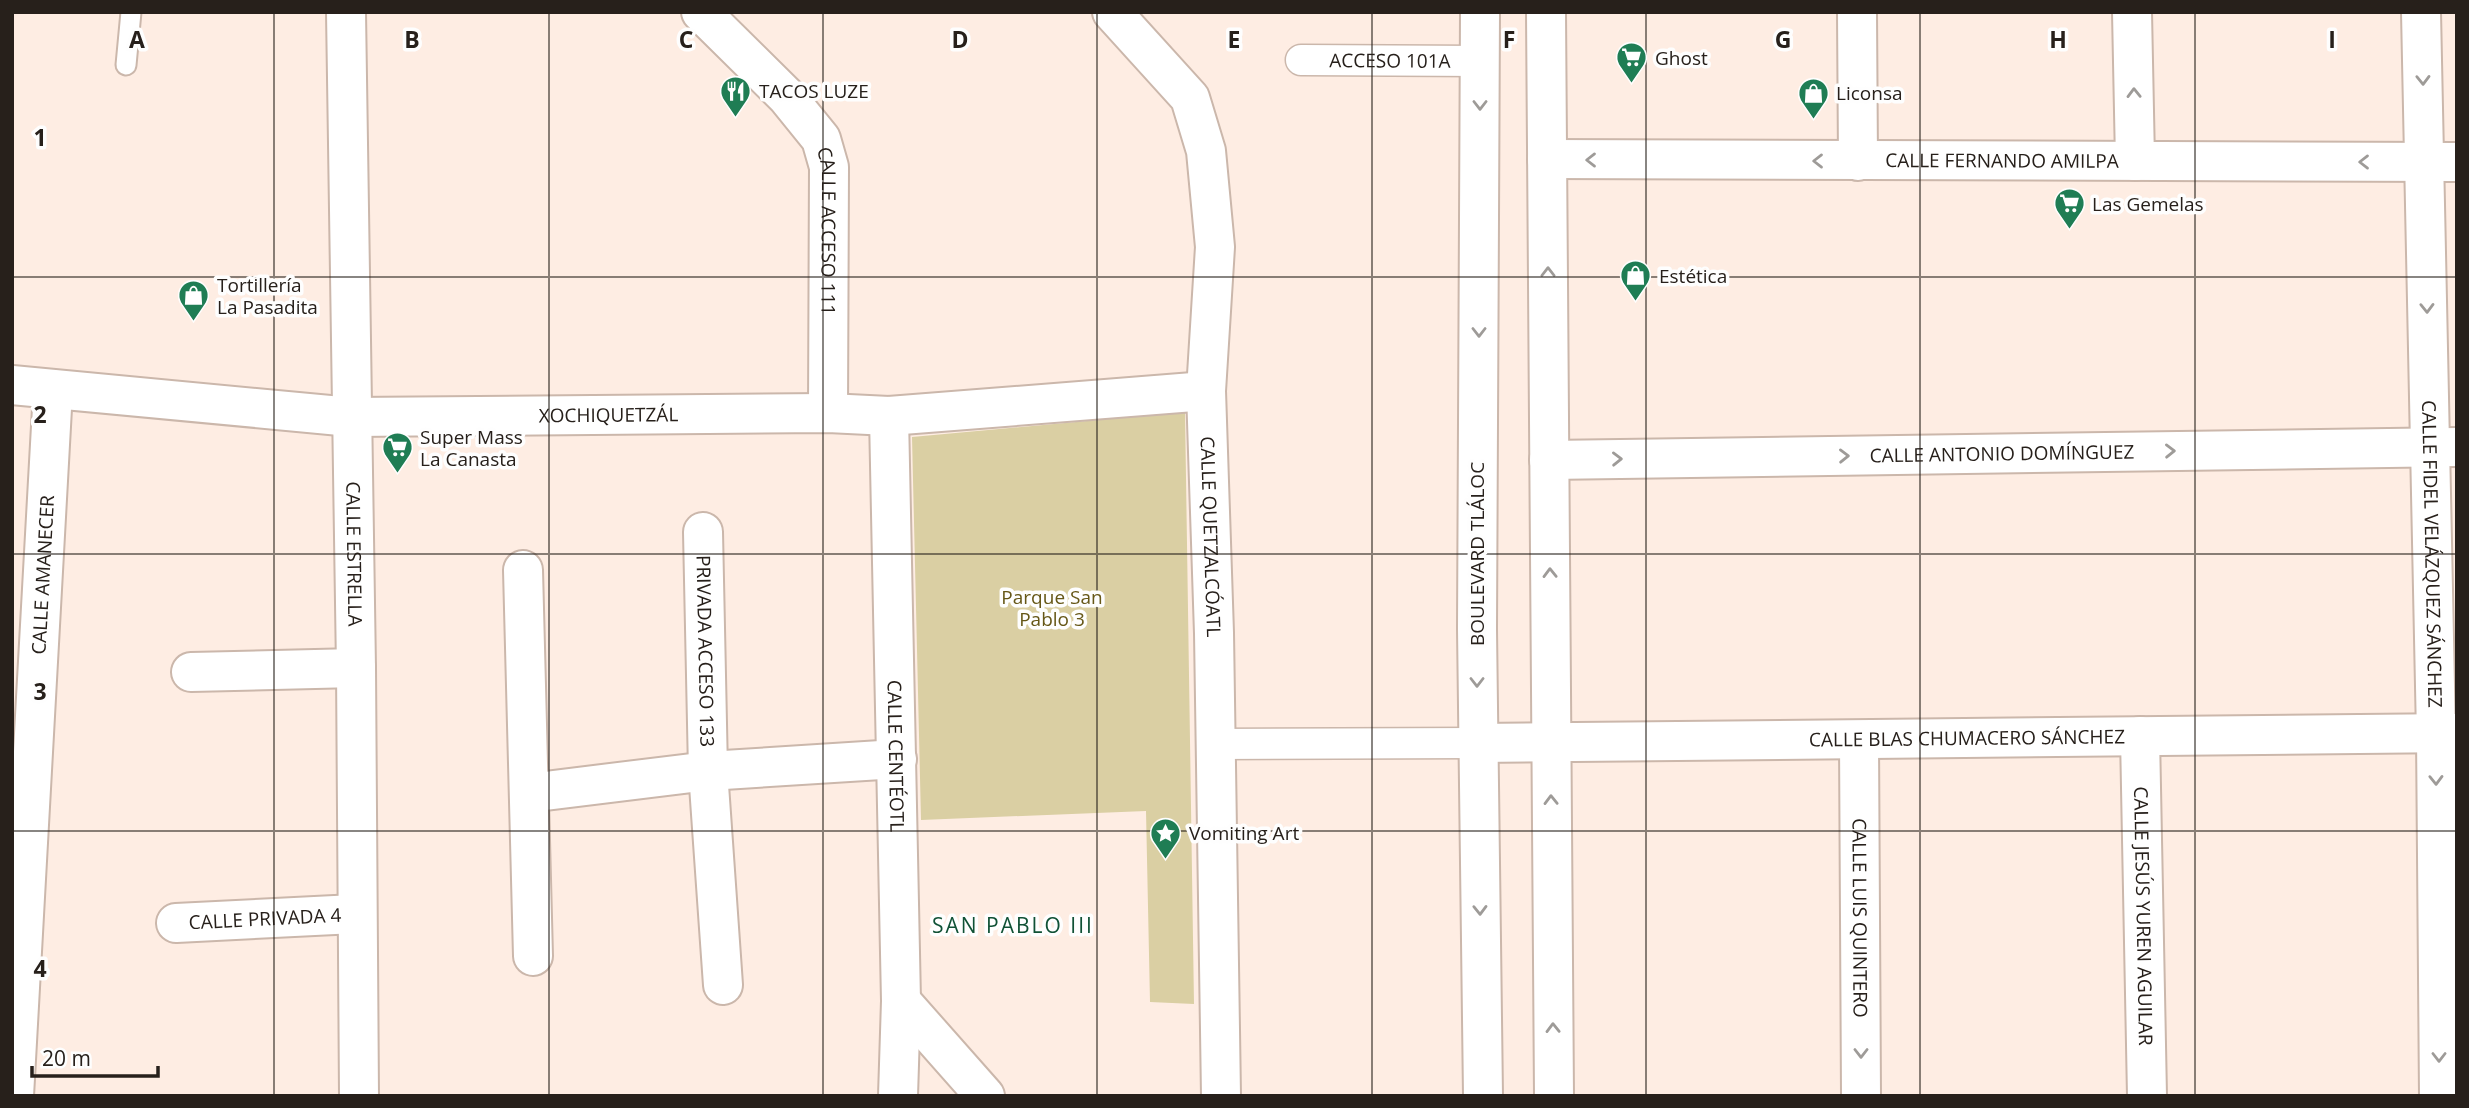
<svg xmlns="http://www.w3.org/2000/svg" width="2469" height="1108" font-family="'Open Sans',sans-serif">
<rect width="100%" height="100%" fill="#feede3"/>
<!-- green -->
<path fill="#dacfa3" d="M1185 412 1194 1004 1150 1002 1146 811 921 820 912 437Z"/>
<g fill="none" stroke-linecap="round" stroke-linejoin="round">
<defs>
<path id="service" d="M126 65 131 12"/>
<g id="pedestrian">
<path id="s1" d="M1301 60 1481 61"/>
<path d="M1214 744 1477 743"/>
</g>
<g id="minor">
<path id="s2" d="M346 12 356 668 359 1096"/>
<path id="s3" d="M701 12 787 97 821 139 829 167 828 413"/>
<path id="s4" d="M1112 12 1190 98 1206 151 1215 247 1206 391 1214 633 1221 1096"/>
<path d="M1857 12 1858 161"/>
<path d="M2132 12 2135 161"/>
<path id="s5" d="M2421 12 2436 734 2439 1096"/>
<path id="s6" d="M1547 159 2457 162"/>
<path id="s7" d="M12 385 351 417 828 413 889 416 1206 391"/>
<path id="s8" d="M889 416 901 1001 898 1096"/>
<path id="s9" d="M1549 460 2457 447"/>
<path id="s10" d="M703 532 708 771 723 985"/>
<path d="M523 570 533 956"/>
<path d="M191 672 356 668"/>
<path id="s11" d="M2140 736 2147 1096"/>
<path id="s12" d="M1859 740 1861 1096"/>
<path id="s13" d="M1477 743 2457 733"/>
<path d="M529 793 708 771 897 759"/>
<path id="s14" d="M176 923 355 914"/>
<path d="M901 1001 985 1096"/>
<path id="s15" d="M14 1096 53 390"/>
</g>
<path id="tertiary" d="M1480 12 1477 629 1483 1096
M1546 12 1554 1096"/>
</defs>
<!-- service casing -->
<use href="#service" stroke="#cbb7ab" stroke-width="23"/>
<!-- pedestrian casing -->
<use href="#pedestrian" stroke="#cbb7ab" stroke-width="33"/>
<!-- minor casing -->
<use href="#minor" stroke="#cbb7ab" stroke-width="42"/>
<!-- tertiary casing -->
<use href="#tertiary" stroke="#cbb7ab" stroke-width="42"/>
<!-- service -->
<use href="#service" stroke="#fff" stroke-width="19"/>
<!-- pedestrian -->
<use href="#pedestrian" stroke="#fff" stroke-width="30"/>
<!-- minor -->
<use href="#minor" stroke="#fff" stroke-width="38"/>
<!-- tertiary -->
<use href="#tertiary" stroke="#fff" stroke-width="38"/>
</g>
<!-- one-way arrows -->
<defs><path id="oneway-chevron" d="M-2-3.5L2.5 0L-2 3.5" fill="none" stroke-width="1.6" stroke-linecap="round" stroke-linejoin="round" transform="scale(1.75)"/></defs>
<g stroke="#9e9b98">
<use href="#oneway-chevron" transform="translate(2423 80) rotate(89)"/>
<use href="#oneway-chevron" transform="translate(2134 93) rotate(-91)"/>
<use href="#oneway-chevron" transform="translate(1480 105) rotate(90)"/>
<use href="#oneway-chevron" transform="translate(1591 160) rotate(-180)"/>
<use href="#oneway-chevron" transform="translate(1818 161) rotate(-180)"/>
<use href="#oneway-chevron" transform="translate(2364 162) rotate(-180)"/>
<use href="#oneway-chevron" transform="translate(1548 272) rotate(-90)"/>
<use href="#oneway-chevron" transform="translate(2427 308) rotate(89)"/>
<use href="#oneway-chevron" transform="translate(1479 332) rotate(90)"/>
<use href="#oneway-chevron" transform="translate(2170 451) rotate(-1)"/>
<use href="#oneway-chevron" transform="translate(1844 456) rotate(-1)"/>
<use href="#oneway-chevron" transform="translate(1617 459) rotate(-1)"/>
<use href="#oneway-chevron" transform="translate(1550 573) rotate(-91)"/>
<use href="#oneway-chevron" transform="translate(1477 682) rotate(90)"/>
<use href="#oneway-chevron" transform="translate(2436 780) rotate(89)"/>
<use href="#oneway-chevron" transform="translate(1551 800) rotate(-91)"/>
<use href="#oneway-chevron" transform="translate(1480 910) rotate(89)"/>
<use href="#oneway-chevron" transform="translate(1553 1028) rotate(-91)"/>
<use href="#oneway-chevron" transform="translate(1861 1053) rotate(90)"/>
<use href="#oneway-chevron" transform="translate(2439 1057) rotate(90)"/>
</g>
<!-- grid -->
<path fill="none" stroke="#27201b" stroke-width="2" stroke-opacity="0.55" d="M274 12V1096M549 12V1096M823 12V1096M1097 12V1096M1372 12V1096M1646 12V1096M1920 12V1096M2195 12V1096M12 277H2457M12 554H2457M12 831H2457"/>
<!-- icons -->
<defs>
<symbol id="supermarket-pin" viewBox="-11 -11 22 30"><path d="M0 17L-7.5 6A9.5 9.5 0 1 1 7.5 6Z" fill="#1f7d54" stroke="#fefefe"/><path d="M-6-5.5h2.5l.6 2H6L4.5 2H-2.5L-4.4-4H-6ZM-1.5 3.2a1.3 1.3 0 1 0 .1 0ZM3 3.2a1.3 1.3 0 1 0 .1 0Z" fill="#fff"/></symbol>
<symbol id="restaurant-pin" viewBox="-11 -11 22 30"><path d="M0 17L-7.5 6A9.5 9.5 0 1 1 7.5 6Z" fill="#1f7d54" stroke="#fefefe"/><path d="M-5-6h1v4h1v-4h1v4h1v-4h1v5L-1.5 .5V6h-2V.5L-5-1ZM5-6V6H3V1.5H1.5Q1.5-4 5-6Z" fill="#fff"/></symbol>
<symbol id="shop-pin" viewBox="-11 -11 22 30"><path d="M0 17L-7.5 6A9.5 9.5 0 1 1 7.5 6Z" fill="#1f7d54" stroke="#fefefe"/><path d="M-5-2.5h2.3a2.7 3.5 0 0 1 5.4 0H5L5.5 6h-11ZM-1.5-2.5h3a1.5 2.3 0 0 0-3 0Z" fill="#fff"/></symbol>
<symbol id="sight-pin" viewBox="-11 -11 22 30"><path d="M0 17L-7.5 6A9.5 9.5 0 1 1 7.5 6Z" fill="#1f7d54" stroke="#fefefe"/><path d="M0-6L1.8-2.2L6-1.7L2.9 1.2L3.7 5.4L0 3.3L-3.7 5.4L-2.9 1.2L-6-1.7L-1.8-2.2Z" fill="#fff"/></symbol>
</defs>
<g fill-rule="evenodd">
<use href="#supermarket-pin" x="1614" y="40" width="35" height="47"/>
<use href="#restaurant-pin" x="718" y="74" width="35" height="47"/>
<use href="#shop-pin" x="1796" y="76" width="35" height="47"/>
<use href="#supermarket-pin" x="2052" y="186" width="35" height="47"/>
<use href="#shop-pin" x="1618" y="258" width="35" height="47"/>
<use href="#shop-pin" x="176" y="278" width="35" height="47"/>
<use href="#supermarket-pin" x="380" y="430" width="35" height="47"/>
<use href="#sight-pin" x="1148" y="816" width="35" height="47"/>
</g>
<g text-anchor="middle" stroke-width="7" stroke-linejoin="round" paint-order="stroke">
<!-- poi labels -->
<g font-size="19" fill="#27201b" stroke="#fefefe" text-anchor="start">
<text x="1655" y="65">Ghost</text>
<text x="759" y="98">TACOS LUZE</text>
<text x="1836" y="100">Liconsa</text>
<text x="2092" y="211">Las Gemelas</text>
<text x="1659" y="283">Estética</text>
<text x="217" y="292">Tortillería<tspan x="217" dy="22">La Pasadita</tspan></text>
<text x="420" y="444">Super Mass<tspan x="420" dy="22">La Canasta</tspan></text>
<text x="1189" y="840">Vomiting Art</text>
</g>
<!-- street labels -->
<g font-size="19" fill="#27201b" stroke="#fefefe">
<text dy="7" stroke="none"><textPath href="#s1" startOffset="89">ACCESO 101A</textPath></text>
<text dy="7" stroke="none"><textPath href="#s6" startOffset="455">CALLE FERNANDO AMILPA</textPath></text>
<text dy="7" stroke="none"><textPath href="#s3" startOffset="268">CALLE ACCESO 111</textPath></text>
<text dy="7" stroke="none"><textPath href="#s7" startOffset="598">XOCHIQUETZÁL</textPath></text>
<text dy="7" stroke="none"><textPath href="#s9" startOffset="453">CALLE ANTONIO DOMÍNGUEZ</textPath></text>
<text dy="7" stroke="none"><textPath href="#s4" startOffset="558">CALLE QUETZALCÓATL</textPath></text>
<text dy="7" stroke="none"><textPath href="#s2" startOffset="542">CALLE ESTRELLA</textPath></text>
<text transform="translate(1477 554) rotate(-90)" y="7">BOULEVARD TLÁLOC</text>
<text dy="7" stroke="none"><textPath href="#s5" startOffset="542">CALLE FIDEL VELÁZQUEZ SÁNCHEZ</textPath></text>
<text dy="7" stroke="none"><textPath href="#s15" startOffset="522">CALLE AMANECER</textPath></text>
<text dy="7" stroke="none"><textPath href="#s10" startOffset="119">PRIVADA ACCESO 133</textPath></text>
<text dy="7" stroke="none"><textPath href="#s13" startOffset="490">CALLE BLAS CHUMACERO SÁNCHEZ</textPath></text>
<text dy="7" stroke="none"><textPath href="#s8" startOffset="340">CALLE CENTÉOTL</textPath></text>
<text dy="7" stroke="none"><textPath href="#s11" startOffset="180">CALLE JESÚS YUREN AGUILAR</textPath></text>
<text dy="7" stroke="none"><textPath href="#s14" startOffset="89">CALLE PRIVADA 4</textPath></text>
<text dy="7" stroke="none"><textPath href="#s12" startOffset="178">CALLE LUIS QUINTERO</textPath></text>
</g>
<!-- park labels -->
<g font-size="19" fill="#665717" stroke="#fefefe">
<text x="1052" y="604">Parque San<tspan x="1052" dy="22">Pablo 3</tspan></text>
</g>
<!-- neighbourhood labels -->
<g font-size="21" letter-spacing="2" fill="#105135" stroke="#fefefe">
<text x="1013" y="933">SAN PABLO III</text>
</g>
</g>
<g font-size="23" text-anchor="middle" font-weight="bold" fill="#27201b" stroke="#fefefe" stroke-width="7" stroke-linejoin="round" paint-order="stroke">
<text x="137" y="48">A</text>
<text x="412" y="48">B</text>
<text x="686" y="48">C</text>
<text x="960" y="48">D</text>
<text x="1234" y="48">E</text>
<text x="1509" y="48">F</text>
<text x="1783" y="48">G</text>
<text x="2058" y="48">H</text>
<text x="2332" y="48">I</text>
<text x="40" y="146">1</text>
<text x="40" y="423">2</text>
<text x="40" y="700">3</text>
<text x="40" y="977">4</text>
</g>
<!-- border -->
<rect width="2469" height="1108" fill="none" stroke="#27201b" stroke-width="28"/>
<!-- scale -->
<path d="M32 1066v10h126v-10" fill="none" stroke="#27201b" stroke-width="3.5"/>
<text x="42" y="1066" font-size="21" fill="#27201b" stroke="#fefefe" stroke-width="5" paint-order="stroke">20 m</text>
</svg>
